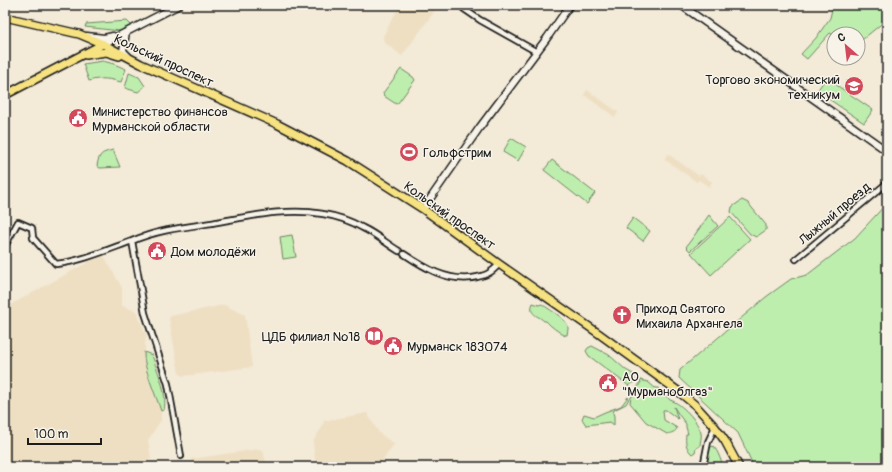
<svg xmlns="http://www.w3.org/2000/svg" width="892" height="472" font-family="Pangolin,sans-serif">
<rect width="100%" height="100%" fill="#f3ead7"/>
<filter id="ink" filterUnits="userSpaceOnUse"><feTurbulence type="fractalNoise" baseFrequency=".025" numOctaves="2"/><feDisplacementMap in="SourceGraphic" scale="8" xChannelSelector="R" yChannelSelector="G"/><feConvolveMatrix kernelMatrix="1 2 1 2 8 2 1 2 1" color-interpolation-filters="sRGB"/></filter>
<g filter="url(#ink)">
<!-- built -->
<path fill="#eedfc3" d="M400 5H435L436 9 402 56 384 42 383 36Z
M587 90 618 112 615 117 584 95Z
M668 154 699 176 701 174 712 182 709 187 699 180 697 182 664 159Z
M103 254 122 288V306L136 311 146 335 144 359 161 411V420L148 440 151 459 116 467H5V308Z
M224 305 245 315 252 367 183 376 179 373 169 318 171 316Z
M367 413 379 433 394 444 378 467H316L313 442 320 430H321L324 421Z
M259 449 263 451 267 467H192L191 459Z"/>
<!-- green -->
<path fill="#beeead" stroke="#6d8564" d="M833 5H887V14L883 16 885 21 858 43V34L834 35 830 33 807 59 801 54 816 38 830 18Z
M127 21 131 25 120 31 85 27 86 24Z
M103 61 114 64 126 69 121 82C110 79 101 77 89 81L83 64Z
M401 69 413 77 415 80 398 103 396 104 384 96 383 93Z
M129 73 139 77 145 86 138 92 125 88Z
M826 78 873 110 864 123 817 91Z
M511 138 526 147 518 161 503 152Z
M113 150 120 167 100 168 97 166C99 153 102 153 113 150Z
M552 160 595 193 587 204 544 170Z
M742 200 748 203 766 225V230L756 237 750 234 731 212 732 207Z
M887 203V467H754L738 433 679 378 680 370 766 297 791 279 807 275 855 238Z
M709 215 718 226 690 251 686 247Z
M730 217 750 239 711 275 691 253Z
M633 218 650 231 643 241 626 228Z
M292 235 296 257 283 259 280 237Z
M533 303 539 305 542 304C549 310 569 319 568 329 568 331 567 333 567 335H564L565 336C558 331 551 327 546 321H544C538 315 528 315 533 303Z
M592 346 609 355 626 370 633 374 635 382 629 385V386L589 356 586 351 588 348Z
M144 352 152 355C157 371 168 393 164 410L161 411C156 395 143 368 144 352Z
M640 380 648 382 655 388H658L670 400C681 403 698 421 701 433 702 437 700 442 700 446L696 448 695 452 692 454C686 449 685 441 686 434H688L686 427V424L679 415 674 407 678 419 666 410H663L664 420 677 428C676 432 671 433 667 434L646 422 630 403 631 397 634 395 637 390 636 388 639 386V383H641Z
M628 397 629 399 626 404 614 410 613 413 614 416V425L610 422 586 425 582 419 584 414 594 417 605 412 621 406Z
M713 446C719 452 720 460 724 467H710L707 461 708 449Z"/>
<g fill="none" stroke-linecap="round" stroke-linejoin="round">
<defs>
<path id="street" d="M465 5 464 9 480 20 537 52
M5 246 18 222 32 228 33 238 56 264C82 261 107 250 132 241
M404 254C425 268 446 281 472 278 484 276 491 274 499 264
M796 259 887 183
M181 456 168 384 145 313 132 241C157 230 185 227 212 223 248 217 286 207 323 214 336 216 351 221 363 228 376 234 387 244 399 251
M703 467 708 442 715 427"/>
<path id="secondary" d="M681 5 887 151
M126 32 123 51 128 56
M87 36 104 38 113 36
M103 44 179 5
M423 209 480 127 547 38 570 5"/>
<path id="primary" d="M5 17 79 34 103 44 141 64 277 124 348 161 423 209 499 264 598 333 678 391 695 405 715 427 725 441 739 467
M86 55 106 52 119 56
M5 95 103 44"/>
</defs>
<!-- street casing -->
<use href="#street" stroke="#1c1c1c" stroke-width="8"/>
<!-- secondary casing -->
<use href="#secondary" stroke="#1c1c1c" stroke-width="9"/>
<!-- primary casing -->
<use href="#primary" stroke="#1c1c1c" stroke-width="10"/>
<!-- street -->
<use href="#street" stroke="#f7f3e8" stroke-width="4.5"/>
<!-- secondary -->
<use href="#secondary" stroke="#f7f3e8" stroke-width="6"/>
<!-- primary -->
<use href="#primary" stroke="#f7e281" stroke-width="7"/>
</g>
</g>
<!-- icons -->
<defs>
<symbol id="university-disc" viewBox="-11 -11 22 22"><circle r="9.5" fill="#d1495b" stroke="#f7f3e8"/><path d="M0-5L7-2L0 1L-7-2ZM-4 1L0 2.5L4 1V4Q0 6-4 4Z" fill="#fff"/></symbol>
<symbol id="civic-disc" viewBox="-11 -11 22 22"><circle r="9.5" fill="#d1495b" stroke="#f7f3e8"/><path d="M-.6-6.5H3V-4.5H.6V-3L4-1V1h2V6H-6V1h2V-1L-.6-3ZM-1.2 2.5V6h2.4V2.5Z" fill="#fff"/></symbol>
<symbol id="stadium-disc" viewBox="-11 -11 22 22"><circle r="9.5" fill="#d1495b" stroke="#f7f3e8"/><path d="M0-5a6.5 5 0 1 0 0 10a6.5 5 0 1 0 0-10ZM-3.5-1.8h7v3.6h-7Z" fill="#fff"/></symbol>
<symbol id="church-disc" viewBox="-11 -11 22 22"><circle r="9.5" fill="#d1495b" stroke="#f7f3e8"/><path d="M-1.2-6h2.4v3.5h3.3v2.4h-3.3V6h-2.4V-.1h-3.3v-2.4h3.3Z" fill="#fff"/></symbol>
<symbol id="library-disc" viewBox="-11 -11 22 22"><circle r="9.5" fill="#d1495b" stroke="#f7f3e8"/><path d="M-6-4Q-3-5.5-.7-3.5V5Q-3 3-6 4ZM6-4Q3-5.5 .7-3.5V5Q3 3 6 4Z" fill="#fff"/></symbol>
</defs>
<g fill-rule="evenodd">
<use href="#university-disc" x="843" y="75" width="22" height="22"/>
<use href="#civic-disc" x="67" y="107" width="22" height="22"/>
<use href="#stadium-disc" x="398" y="141" width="22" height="22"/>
<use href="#civic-disc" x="146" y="240" width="22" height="22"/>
<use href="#church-disc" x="611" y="304" width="22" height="22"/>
<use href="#library-disc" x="363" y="325" width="22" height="22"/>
<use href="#civic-disc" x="382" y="335" width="22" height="22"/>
<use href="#civic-disc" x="597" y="372" width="22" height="22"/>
</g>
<g text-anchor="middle" stroke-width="3" stroke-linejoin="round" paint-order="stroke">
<!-- street labels -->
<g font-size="13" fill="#1c1c1c" stroke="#f7f3e8">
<text transform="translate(164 60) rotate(25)" y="5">Кольский проспект</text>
<text transform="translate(834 213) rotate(-40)" y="5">Лыжный проезд</text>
<text transform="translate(450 215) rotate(35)" y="5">Кольский проспект</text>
</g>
<!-- poi labels -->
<g font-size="13" fill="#1c1c1c" stroke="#f7f3e8" text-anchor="start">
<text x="840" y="84" text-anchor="end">Торгово экономический<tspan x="840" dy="15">техникум</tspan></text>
<text x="92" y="116">Министерство финансов<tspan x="92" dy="15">Мурманской области</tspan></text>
<text x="423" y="157">Гольфстрим</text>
<text x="171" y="256">Дом молодёжи</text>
<text x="636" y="313">Приход Святого<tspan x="636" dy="15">Михаила Архангела</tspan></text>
<text x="360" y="341" text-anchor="end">ЦДБ филиал №18</text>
<text x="407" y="351">Мурманск 183074</text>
<text x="622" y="381">AO<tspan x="622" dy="15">"Мурманоблгаз"</tspan></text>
</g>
</g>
<!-- margin -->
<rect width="892" height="472" fill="none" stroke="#f7f3e8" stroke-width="20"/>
<rect x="10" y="10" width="872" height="452" fill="none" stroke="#1c1c1c" stroke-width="1.5" filter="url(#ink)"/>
<!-- north arrow -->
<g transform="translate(846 46) rotate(332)"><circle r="19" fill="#f7f3e8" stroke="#9f9d96"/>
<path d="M0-3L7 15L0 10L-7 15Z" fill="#d1495b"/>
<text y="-6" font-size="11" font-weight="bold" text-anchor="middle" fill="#1c1c1c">С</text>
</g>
<!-- scale -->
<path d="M28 438v6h73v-6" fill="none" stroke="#1c1c1c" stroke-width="2"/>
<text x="34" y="438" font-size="12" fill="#1c1c1c" stroke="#f7f3e8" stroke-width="3" paint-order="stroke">100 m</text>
</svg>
